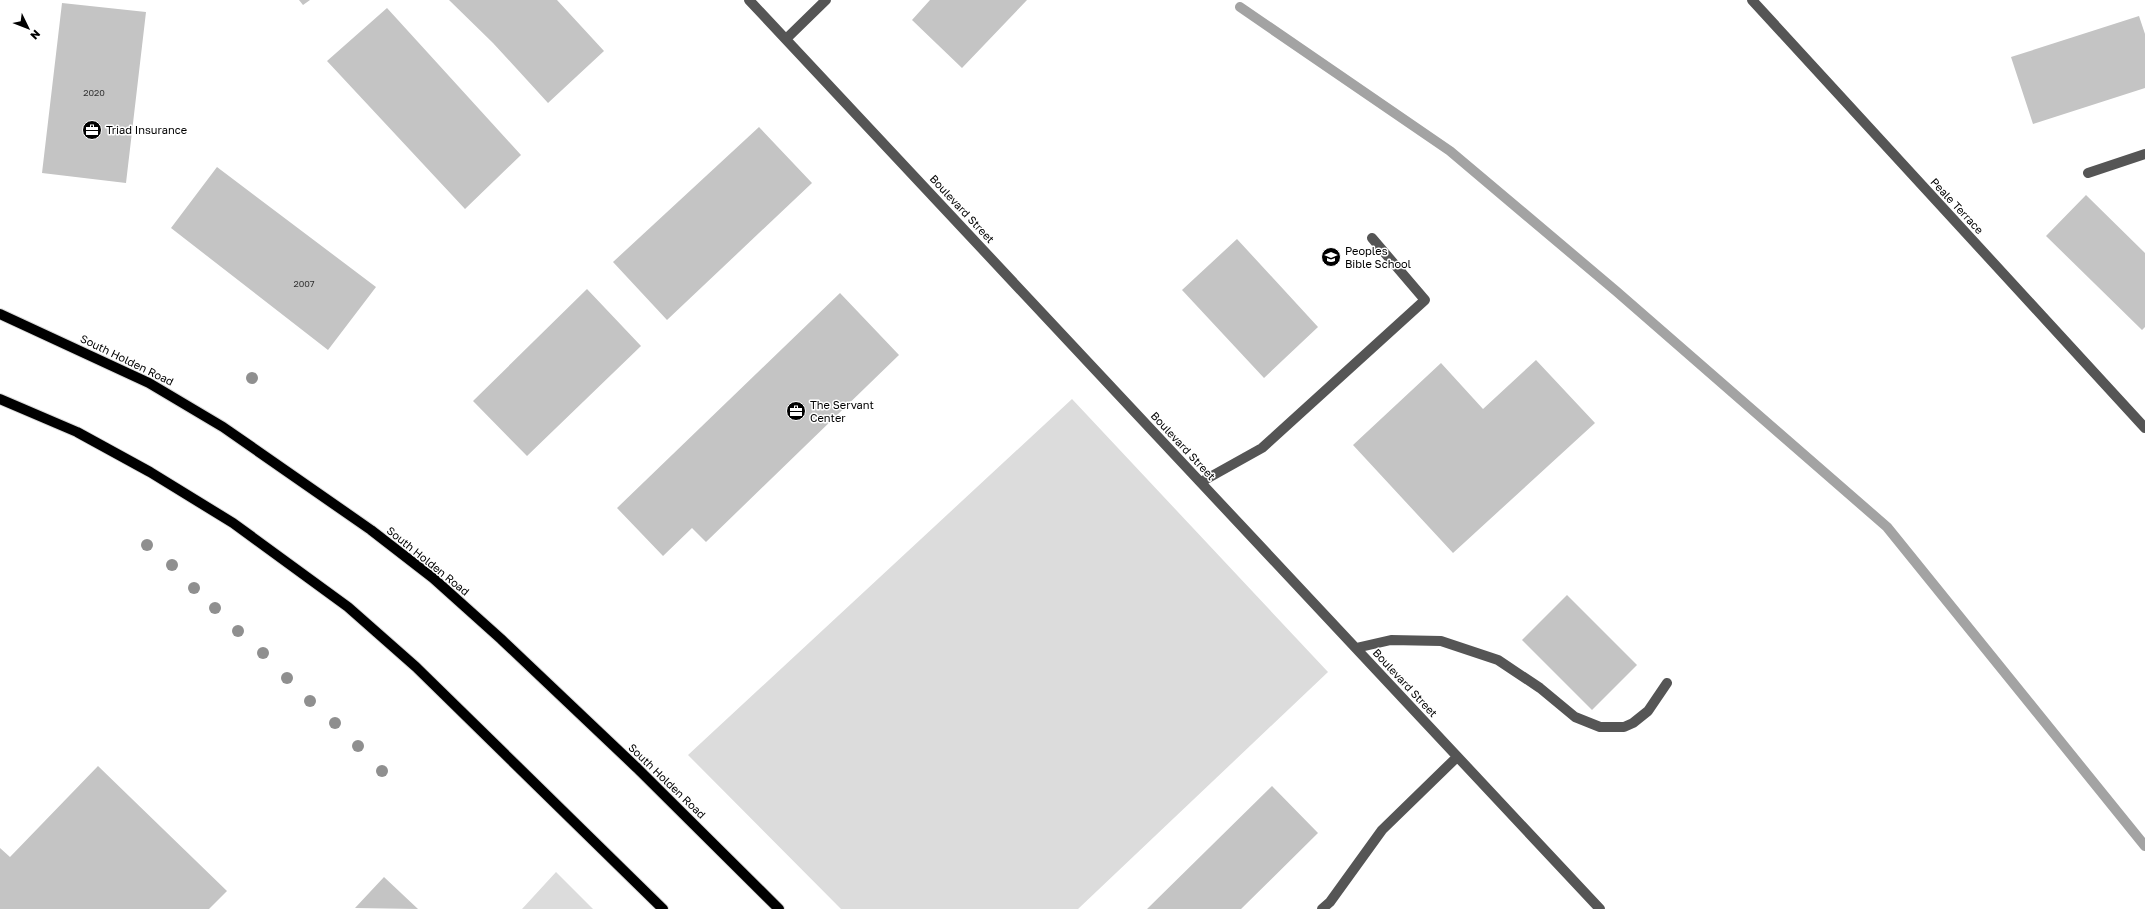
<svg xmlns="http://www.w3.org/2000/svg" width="2145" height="909" font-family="'Golos Text',sans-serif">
<rect width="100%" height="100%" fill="#fff"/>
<!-- green -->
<path fill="#dcdcdc" d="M1072 399 1328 672 1078 909H841L688 755Z
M556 872 593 909H522Z"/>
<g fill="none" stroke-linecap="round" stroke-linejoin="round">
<!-- stream -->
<path stroke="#a3a3a3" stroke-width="10" d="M1240 7 1450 151 1616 291 1887 527 2145 846"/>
</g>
<!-- building -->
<path fill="#c4c4c4" d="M299 0H310L303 5Z
M449 0H557L604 51 548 103 493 43Z
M930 0H1027L962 68 912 20Z
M62 3 146 12 126 183 42 173Z
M387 8 521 155 465 209 327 61Z
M2139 16 2145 34V88L2033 124 2011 57Z
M759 127 812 183 667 320 613 262Z
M217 167 376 287 328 350 171 228Z
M2086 195 2145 253V327L2142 330 2046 236Z
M1237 239 1318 327 1264 378 1182 290Z
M587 289 641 346 527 456 473 401Z
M840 293 899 355 706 542 692 528 663 556 617 508Z
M1536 360 1595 423 1453 553 1353 445 1441 363 1483 409Z
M1567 595 1637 665 1592 710 1522 640Z
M98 766 227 891 209 909H0V848L10 857Z
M1272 786 1318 833 1241 909H1147Z
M384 877 418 909 355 908Z"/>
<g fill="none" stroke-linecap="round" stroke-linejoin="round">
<defs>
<path id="major" d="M0 314 149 383 223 427 371 530 433 578 501 639 637 768 779 909
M0 399 77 432 150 472 233 523 348 607 416 667 663 909"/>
</defs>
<!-- major casing -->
<use href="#major" stroke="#dbdbdb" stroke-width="12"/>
<!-- minor -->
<path stroke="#555" stroke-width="10" d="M749 0 1600 909
M1752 0 2145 428
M786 39 826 0
M2088 173 2145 154
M1201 482 1262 448 1425 300 1372 238
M1356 648 1391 640 1441 641 1498 660 1540 688 1575 717 1600 727H1624L1633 723 1648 711 1667 683
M1322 909 1330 902 1382 830 1457 757"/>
<!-- major -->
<use href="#major" stroke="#000" stroke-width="10"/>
</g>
<!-- trees -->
<g fill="#8f8f8f">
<circle cx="252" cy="378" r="6"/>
<circle cx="147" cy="545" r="6"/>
<circle cx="172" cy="565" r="6"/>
<circle cx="194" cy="588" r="6"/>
<circle cx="215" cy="608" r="6"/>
<circle cx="238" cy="631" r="6"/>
<circle cx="263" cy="653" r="6"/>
<circle cx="287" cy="678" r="6"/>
<circle cx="310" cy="701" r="6"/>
<circle cx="335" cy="723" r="6"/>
<circle cx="358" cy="746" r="6"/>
<circle cx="382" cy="771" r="6"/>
</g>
<!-- icons -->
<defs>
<symbol id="office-disc" viewBox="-11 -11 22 22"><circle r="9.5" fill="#000" stroke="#fff"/><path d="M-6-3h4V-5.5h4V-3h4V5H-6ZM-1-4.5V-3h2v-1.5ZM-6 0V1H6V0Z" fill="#fff"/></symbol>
<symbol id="school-disc" viewBox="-11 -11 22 22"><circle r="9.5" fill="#000" stroke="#fff"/><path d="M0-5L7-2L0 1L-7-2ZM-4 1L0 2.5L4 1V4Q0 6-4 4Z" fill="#fff"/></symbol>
</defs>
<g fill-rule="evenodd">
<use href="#office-disc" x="81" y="119" width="22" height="22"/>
<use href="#school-disc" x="1320" y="246" width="22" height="22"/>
<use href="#office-disc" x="785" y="400" width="22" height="22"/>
</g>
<g text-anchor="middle" stroke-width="3" stroke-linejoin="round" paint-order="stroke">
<!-- number labels -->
<g font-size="9" fill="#313131">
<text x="94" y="96">2020</text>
<text x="304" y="287">2007</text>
</g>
<!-- poi labels -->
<g font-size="11" fill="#000" stroke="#fff" text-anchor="start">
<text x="106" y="134">Triad Insurance</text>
<text x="1345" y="255">Peoples<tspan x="1345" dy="13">Bible School</tspan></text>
<text x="810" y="409">The Servant<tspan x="810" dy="13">Center</tspan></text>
</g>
<!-- street labels -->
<g font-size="11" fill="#000" stroke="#fff">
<text transform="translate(1957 206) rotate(47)" y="4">Peale Terrace</text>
<text transform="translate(962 209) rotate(47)" y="4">Boulevard Street</text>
<text transform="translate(127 360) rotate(26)" y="4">South Holden Road</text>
<text transform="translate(1183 446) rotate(47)" y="4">Boulevard Street</text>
<text transform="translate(428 561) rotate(39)" y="4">South Holden Road</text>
<text transform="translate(1405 683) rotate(47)" y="4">Boulevard Street</text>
<text transform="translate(667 781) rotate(44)" y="4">South Holden Road</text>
</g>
</g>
<!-- north arrow -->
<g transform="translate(28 28) rotate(133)" stroke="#ffffff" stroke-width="3" paint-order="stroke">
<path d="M0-3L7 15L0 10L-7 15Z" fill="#000000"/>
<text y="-6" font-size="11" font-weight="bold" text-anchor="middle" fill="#000000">N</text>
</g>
</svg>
